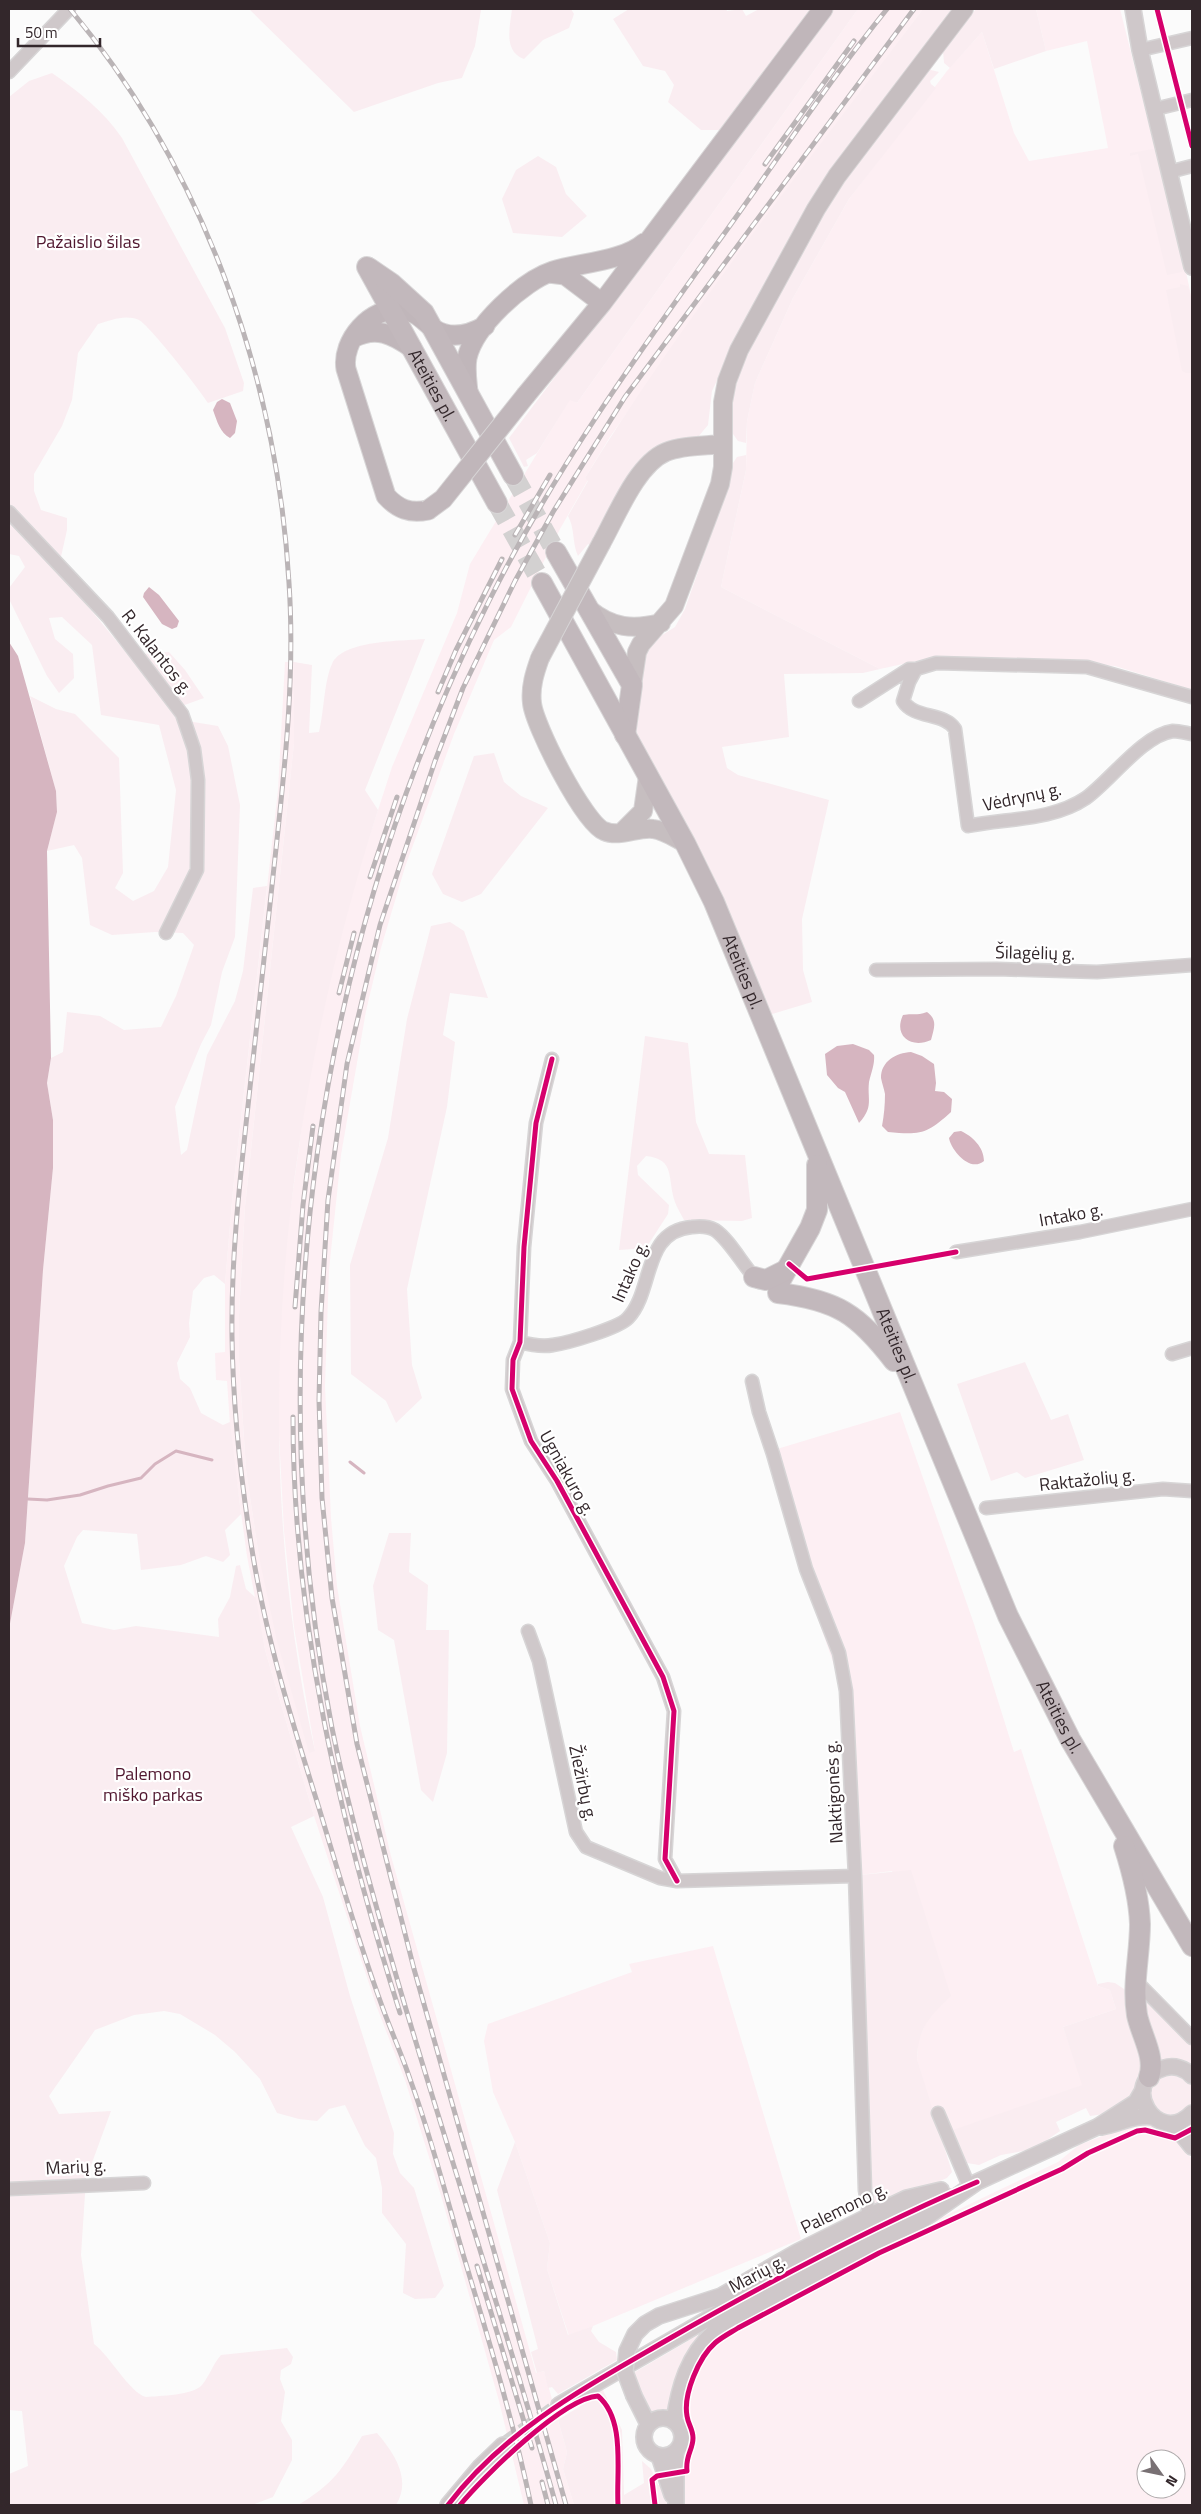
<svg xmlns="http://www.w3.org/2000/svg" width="1201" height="2514" font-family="'Titillium Web',sans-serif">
<rect width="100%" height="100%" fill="#fbfbfb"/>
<!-- built -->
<path fill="#fdeff3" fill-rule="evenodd" d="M858 9H923L711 292 610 437 585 478 588 480 560 529 511 627 494 640 454 734 405 867 381 948 366 1011 341 1155 329 1270 325 1386 331 1518 337 1586 360 1726 391 1856 536 2373 544 2371 567 2452 563 2469 574 2505H524L499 2401 442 2199 405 2080 376 2005 314 1816 265 1650 247 1556 231 1440 227 1381 216 1380 215 1353 225 1352V1284L233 1190 278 790 285 662H294V743L245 1207 239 1315V1360L246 1470 259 1557 315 1751 294 1627 284 1531 279 1435V1336L287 1234 307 1088 330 974 353 887 392 767 457 613 470 564 570 399 577 403Z
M1036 9H1120L1185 267 1192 300V690L1115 666 1055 662 921 660 880 669 721 587 746 470 747 421 755 383 793 298 849 199 947 71 982 32 1014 133 1029 161 1108 148 1087 41 1046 51Z
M900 1412 974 1624 1014 1752 1021 1749 1098 1986 1110 1990 1116 2009 1063 2027 1083 2085 942 2135 928 2099 917 2059 918 2041 929 2016 892 1871 860 1875 844 1694 802 1573 767 1452Z
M713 1946 801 2239 569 2336 547 2269 550 2243 515 2142 493 2092 484 2041 488 2024 632 1972 629 1964Z
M1148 2122 1172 2131 1178 2136 1192 2160V2505H684L680 2457 689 2442 687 2430 681 2420 693 2364 717 2335 783 2297 905 2235 1058 2162 1079 2145 1133 2124ZM1146 2459H1176V2489H1146Z"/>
<!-- green -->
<path fill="#faedf1" d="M249 9H481V10L475 46 462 78 438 83 354 112Z
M512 9H571L574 14 569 28 543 40 524 59C503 51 510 27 512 9Z
M629 9H726L727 11 742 9 746 16 759 9H812L719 130H701L668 102 674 85 665 71 643 66 613 19Z
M832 9H858L577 403 570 400 537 453 526 460 528 466 524 467 509 438Z
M923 9H956L753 313 720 374 712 391 708 425 698 437C670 446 667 435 643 460L591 546 588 544 578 556C572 543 575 528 568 516L588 481 585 478C686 314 807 163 923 9Z
M976 9H1036L1046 51 994 69 982 32 950 68 944 63 943 51Z
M931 70 939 72 930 81 931 84 936 88 849 199 793 298 755 383 747 421 746 443 738 441 733 434 732 398 743 362 829 202 851 169 926 71Z
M52 73C79 92 103 110 122 138L225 328 244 383 243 391 208 403C200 390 149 325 139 320 125 314 112 320 98 324L78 353 72 400 62 426 34 474V491L41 510 67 518V530L58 570 128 655 169 652 185 670 204 698 179 707 181 720 218 726 228 746 240 805 235 937 222 972 211 1025 201 1044 175 1107 181 1155 187 1150 207 1055 235 1001 243 971 253 888 267 886 233 1190 225 1284 214 1275 204 1278 193 1291 189 1323 190 1337 177 1363 180 1379 190 1388 201 1413 223 1425 230 1422 241 1514 225 1530 230 1555 223 1562 206 1556 181 1565 141 1570 137 1534 83 1530 77 1537 64 1566 82 1623 114 1630 136 1626 219 1637 218 1619 230 1597 236 1566 240 1565 246 1589 256 1598 265 1650 314 1816 291 1827 323 1897 350 1996 394 2133 393 2154 400 2173 414 2188 444 2286 435 2298 415 2299 403 2293 406 2244 382 2213V2188L376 2158 365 2146 345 2105 329 2109 317 2121 299 2119 277 2113 260 2079 235 2052 215 2035 180 2014 164 2011 134 2015 95 2030 49 2096 59 2114 111 2111 86 2179 81 2255 94 2344C110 2356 130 2393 146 2397 159 2396 194 2395 202 2385 210 2375 213 2364 221 2355L287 2348 293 2357 291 2364 281 2370 280 2379 285 2392 281 2421 292 2440V2460L273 2497 252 2505H9V2474L28 2466 22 2411 9 2410V1629L25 1543 43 1270 53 1168V1120L47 1083 51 1058 63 1052 67 1012 100 1016 124 1030 161 1027 176 996 194 945 183 933 155 932 112 935 90 925 82 858 74 845 47 851 57 812 56 791 30 696 56 709 75 714 119 758 123 873 115 888 133 901 154 891 168 867 176 790 159 725 101 715 92 645 62 617 49 618 55 639 73 654 74 678 59 693 47 676 9 599V588L25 567 19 556 9 554V97L29 81Z
M1153 149 1158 152 1185 267 1182 272 1167 275 1138 154 1130 156V153Z
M538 156 556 167 566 194 587 216 562 237 513 233 502 199 516 170Z
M1180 284 1188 286 1192 300V373H1186L1182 371 1166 290 1180 287Z
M746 455V470L721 587 880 669 863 673 784 674 789 737 722 747 727 768 738 775 829 800 802 919 803 970 812 1002 769 1015 737 935 638 736 633 721 642 664 648 648 656 639 675 627 685 609 730 480 733 463 737 457Z
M425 639 365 790 378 810C281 1113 246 1438 315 1751L309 1753 277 1641 259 1557 246 1470 239 1360V1315L245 1207 294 743V662L312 665 309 733 319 732C324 713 324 681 332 664 342 640 402 641 425 639Z
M494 753 504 782 521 796 548 808 481 894 462 902 443 894 432 874 474 756Z
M450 922 464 931 488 998 450 993 443 1035 455 1042 447 1107 407 1289 412 1365 422 1398 396 1423 386 1401 351 1374 350 1265 388 1138 407 1019 431 926Z
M645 1036 688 1043 696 1122 709 1154 745 1155 752 1218 742 1221 684 1220C681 1214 677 1208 675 1202 667 1179 676 1159 646 1156L637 1166 638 1175 669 1205 668 1214 646 1248 619 1250Z
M1025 1362 1051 1420 1068 1414 1084 1460 1025 1478 1017 1472 991 1481 957 1384Z
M389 1533H411L409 1572 428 1585 426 1630H449L447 1753 433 1802 421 1790 394 1640 378 1630 373 1586Z
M911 1870 951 1996C930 2016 918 2028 917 2059L952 2172 947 2178 879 2207 873 2202 867 2092 860 1875Z
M1108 1982 1115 1983 1127 1991 1148 2062 1136 2098 1104 2114 1090 2116 1086 2108 1056 2122 1060 2131 1034 2149 1001 2155 979 2165 967 2163 953 2130 1082 2085 1063 2027 1116 2009 1110 1990 1098 1986V1984Z
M1138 1991 1192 2044V2070L1159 2065Z
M1171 2074 1179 2075 1191 2085 1192 2105 1186 2114 1164 2118 1148 2101C1151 2086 1155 2076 1171 2074Z
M515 2142 550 2243 547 2269 568 2335 593 2326 591 2331 599 2342 616 2352 617 2360 558 2394 552 2387 548 2388 544 2371 537 2373 531 2352 538 2349 497 2190Z
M710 2328 670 2413 662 2411 651 2415 630 2375Z
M602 2388 622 2430 624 2495 644 2483 642 2461 651 2469 658 2485 663 2484 668 2505H574L563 2469 567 2452 558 2420 592 2399V2394Z
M377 2433C394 2453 412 2479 396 2505H298C333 2484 342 2470 362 2436Z"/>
<!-- water -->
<path fill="#d6b5c0" d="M222 399 230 403 237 421 235 433 230 438C220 433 217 421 213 410L217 402Z
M149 587 159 595 179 621 177 627 172 629 162 624 143 597 144 593Z
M9 642 18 656 56 791 57 812 47 851 51 1058 47 1083 53 1120V1168L43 1270 25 1543 9 1629Z
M927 1012C938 1020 934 1028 931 1040 911 1049 893 1036 903 1015 912 1013 916 1016 927 1012Z
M853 1044 869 1050 874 1055C875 1064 871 1073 869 1082 867 1099 874 1107 859 1123L845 1092 838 1088 827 1075 825 1054 837 1046Z
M911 1052 922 1056 934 1064 936 1083 935 1091 944 1092 952 1099 951 1112C927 1134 921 1135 888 1132L882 1126C884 1115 885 1105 885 1094 884 1089 882 1083 881 1078 881 1061 896 1053 911 1052Z
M961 1131C972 1136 984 1147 984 1161 970 1173 951 1150 949 1138L954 1132Z"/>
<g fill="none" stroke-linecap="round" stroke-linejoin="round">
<!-- stream -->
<path stroke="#d6b5c0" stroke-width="3" d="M350 1462 364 1473
M28 1499 47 1500 80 1495 108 1486 141 1478 155 1464 176 1451 212 1460"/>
<!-- tertiary-tunnel -->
<path stroke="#d3d1d1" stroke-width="15" stroke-dasharray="15 8" stroke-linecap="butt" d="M503 2445 559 2405"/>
<!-- trunk-tunnel -->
<path stroke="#d3d1d1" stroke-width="20" stroke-dasharray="20 10" stroke-linecap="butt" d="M513 475 556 552
M497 503 542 583"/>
<defs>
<path id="minor" d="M1140 50 1192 38
M9 72 69 9
M1155 109 1192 100
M1169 172 1192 166
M9 512 108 617 182 714 194 749 198 780 197 870 166 933
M916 669 909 682 903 701C914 719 944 712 955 729L968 826C1007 818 1052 821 1086 798 1110 781 1143 735 1173 731 1179 731 1186 733 1192 734
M859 701 909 669H916L936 663 1087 667 1192 697
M876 970 997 969 1097 972 1192 965
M552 1059 536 1123 524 1247 520 1342 513 1360 512 1389 531 1441 557 1481 663 1677 674 1711 665 1859 677 1881
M956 1252 1080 1232 1192 1209
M520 1342C531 1345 542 1347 553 1345 568 1343 619 1328 628 1318 654 1291 642 1231 692 1227 700 1226 708 1226 715 1230 731 1241 744 1268 759 1282
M1172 1354 1192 1348
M752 1381 759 1412 773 1454 806 1569 839 1653 846 1691 855 1876 865 2190 869 2216
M986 1508 1163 1489 1192 1491
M528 1631 539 1661 576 1832 586 1847 660 1878 677 1881 855 1876
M1134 1979 1192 2038
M938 2113 968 2184
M9 2189 144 2183"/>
<path id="tertiary" d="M1133 9 1140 50 1192 267
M1192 2076C1185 2068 1174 2065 1164 2068 1117 2081 1157 2149 1192 2113
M1167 2123 1175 2126 1192 2147
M1101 2127C1119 2124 1136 2114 1153 2117
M627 2351 635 2334 645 2324 659 2316 721 2296 797 2252 869 2216 907 2198 941 2190
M634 2396 648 2424
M559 2405 775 2280 848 2242 946 2196
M644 2437a19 19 0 1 1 38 0a19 19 0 1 1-38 0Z
M674 2421C679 2387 688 2355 714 2332L832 2265 918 2223 977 2182 1097 2127 1136 2102 1143 2090
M659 2456 672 2495
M448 2505 480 2467 503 2445
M676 2505V2451"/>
<path id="secondary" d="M602 542C617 515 637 464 666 452 682 445 705 446 723 444
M590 610C612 628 633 630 661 623
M540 658C535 672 530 687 532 703 534 725 584 823 604 831 620 838 637 827 653 829 664 830 675 838 685 843
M632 685 637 652 641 644 674 606 720 484 723 467V402L727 381 739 350 816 209 837 176 964 9
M621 833 643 811 648 776"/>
<path id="primary" d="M549 273 565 275 602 303
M353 338C376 326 392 334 412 348
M468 392C467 381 465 370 467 358 474 326 523 281 553 271 578 263 624 261 644 243
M526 395 602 303 823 9
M428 510C410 514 398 509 386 496L346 369C341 341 371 306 401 310 417 311 423 321 434 329 451 340 469 335 485 326"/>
<g id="trunk">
<path id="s1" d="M367 267 497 503"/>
<path d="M369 268 391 283 424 313 513 475"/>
<path d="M556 552 632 685 625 735"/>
<path id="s2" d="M542 583 685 843 714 902 1008 1616 1070 1739 1192 1946"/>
<path d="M817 1165V1210L810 1228 779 1283 778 1293C837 1300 858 1314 894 1361"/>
<path d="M754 1277 766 1280 786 1270"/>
<path d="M1124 1846C1132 1871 1139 1897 1140 1924 1140 1955 1132 1984 1137 2015 1141 2035 1156 2057 1149 2077"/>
</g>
</defs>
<!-- minor casing -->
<use href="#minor" stroke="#d7d5d6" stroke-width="15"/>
<!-- tertiary casing -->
<use href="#tertiary" stroke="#d7d5d6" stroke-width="18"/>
<!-- secondary casing -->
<use href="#secondary" stroke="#d7d5d6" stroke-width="20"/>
<!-- primary casing -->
<use href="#primary" stroke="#d7d5d6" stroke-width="21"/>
<!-- trunk casing -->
<use href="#trunk" stroke="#d7d5d6" stroke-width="22"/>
<!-- minor -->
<use href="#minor" stroke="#cfc8ca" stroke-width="12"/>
<!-- tertiary -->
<use href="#tertiary" stroke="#cfc8ca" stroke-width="15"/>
<!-- secondary -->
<use href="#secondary" stroke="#c6bec0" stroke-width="18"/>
<!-- primary -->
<use href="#primary" stroke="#c0b6ba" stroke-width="19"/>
<!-- trunk -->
<use href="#trunk" stroke="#c2b8bc" stroke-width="20"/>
<defs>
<path id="rail" d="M70 9C203 169 277 376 289 583 296 687 282 791 271 895 263 968 255 1041 247 1115 239 1188 231 1262 232 1336 233 1409 241 1483 253 1556 267 1641 293 1725 319 1808 339 1874 358 1941 382 2006 391 2031 402 2055 410 2079 431 2136 446 2196 463 2254 488 2337 513 2420 531 2505
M765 164 854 41
M515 535 550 475
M438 692 456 650 502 559
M370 877 397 797
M339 993 354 933
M295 1307 303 1205 313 1126
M293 1417C293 1620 339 1820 400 2013
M477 2266 532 2448
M542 2482 548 2505
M556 2505C508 2332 451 2162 400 1989 375 1903 350 1817 332 1728 258 1348 315 947 489 601 553 472 637 355 721 238 776 162 828 82 887 9
M566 2505 414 1969 357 1744 332 1598 322 1498 319 1400 321 1312 328 1200 347 1064 380 925 435 761 463 688 515 581 553 512 625 397 914 9"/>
</defs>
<!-- rail casing -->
<use href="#rail" stroke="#bab4b6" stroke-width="5"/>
<!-- rail -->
<use href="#rail" stroke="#fff" stroke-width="3" stroke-dasharray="9" stroke-linecap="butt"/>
<defs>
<path id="tertiary-bridge" d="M627 2351 625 2372 634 2396"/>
<path id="secondary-bridge" d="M540 658 602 542"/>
<path id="primary-bridge" d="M428 510 443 499 526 395"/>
</defs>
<!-- tertiary-bridge casing -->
<use href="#tertiary-bridge" stroke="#d7d5d6" stroke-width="18" stroke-linecap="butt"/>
<!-- secondary-bridge casing -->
<use href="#secondary-bridge" stroke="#d7d5d6" stroke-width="20" stroke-linecap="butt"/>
<!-- primary-bridge casing -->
<use href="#primary-bridge" stroke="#d7d5d6" stroke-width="21" stroke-linecap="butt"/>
<!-- tertiary-bridge -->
<use href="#tertiary-bridge" stroke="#cfc8ca" stroke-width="15"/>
<!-- secondary-bridge -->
<use href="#secondary-bridge" stroke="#c6bec0" stroke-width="18"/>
<!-- primary-bridge -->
<use href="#primary-bridge" stroke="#c0b6ba" stroke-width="19"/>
<defs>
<path id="cycleway" d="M1157 9 1192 146
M552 1059 536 1123 524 1247 520 1342 513 1360 512 1389 531 1441 557 1481 663 1677 674 1711 665 1859 677 1881
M789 1264 807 1279 956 1252
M448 2505C506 2429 586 2387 667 2340 768 2282 870 2228 977 2182
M460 2505C483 2477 563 2398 598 2396 626 2420 616 2471 618 2505
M655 2505 652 2480 657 2476 687 2471C685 2456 693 2450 693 2438 693 2429 688 2424 687 2416 683 2394 699 2357 715 2343 722 2337 730 2333 738 2328L879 2253 1062 2169 1088 2153 1137 2131 1145 2130 1175 2138 1192 2129"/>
</defs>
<!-- cycleway casing -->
<use href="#cycleway" stroke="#fff" stroke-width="8"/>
<!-- cycleway -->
<use href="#cycleway" stroke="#d6006c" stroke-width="5"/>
</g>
<g text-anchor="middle" stroke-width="4.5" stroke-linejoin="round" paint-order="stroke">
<!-- park labels -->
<g font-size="18" fill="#50172f" stroke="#fff">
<text x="88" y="248">Pažaislio šilas</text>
<text x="153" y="1780">Palemono<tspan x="153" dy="21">miško parkas</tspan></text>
</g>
<!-- street labels -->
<g font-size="18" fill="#33272b" stroke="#fff">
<text dy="6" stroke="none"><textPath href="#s1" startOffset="135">Ateities pl.</textPath></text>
<text transform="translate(157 652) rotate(52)" y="6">R. Kalantos g.</text>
<text transform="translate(1022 797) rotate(-12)" y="6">Vėdrynų g.</text>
<text transform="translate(1035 953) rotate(1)" y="6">Šilagėlių g.</text>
<text dy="6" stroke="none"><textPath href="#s2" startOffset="438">Ateities pl.</textPath></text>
<text transform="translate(1071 1215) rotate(-10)" y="6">Intako g.</text>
<text transform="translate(630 1272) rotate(-66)" y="6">Intako g.</text>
<text dy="6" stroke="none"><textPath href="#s2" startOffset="842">Ateities pl.</textPath></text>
<text transform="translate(567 1473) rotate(61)" y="6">Ugniakuro g.</text>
<text transform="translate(1087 1480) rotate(-6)" y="6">Raktažolių g.</text>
<text dy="6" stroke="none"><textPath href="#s2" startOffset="1248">Ateities pl.</textPath></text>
<text transform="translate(583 1783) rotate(78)" y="6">Žiežirbų g.</text>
<text transform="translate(834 1792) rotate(-93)" y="6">Naktigonės g.</text>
<text transform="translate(76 2167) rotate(-3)" y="6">Marių g.</text>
<text transform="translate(844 2208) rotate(-26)" y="6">Palemono g.</text>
<text transform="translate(757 2274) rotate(-28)" y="6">Marių g.</text>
</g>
</g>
<!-- border -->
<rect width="1201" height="2514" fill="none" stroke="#33272b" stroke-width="20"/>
<!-- north arrow -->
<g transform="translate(1161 2474) rotate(123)"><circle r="24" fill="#ffffff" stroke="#ada9aa"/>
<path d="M0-4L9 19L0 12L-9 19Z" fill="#797174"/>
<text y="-8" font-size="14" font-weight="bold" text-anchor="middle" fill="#33272b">N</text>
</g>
<!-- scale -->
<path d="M18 38v8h82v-8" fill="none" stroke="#33272b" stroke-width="2.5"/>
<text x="25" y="38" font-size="15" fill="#33272b" stroke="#ffffff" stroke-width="4" paint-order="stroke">50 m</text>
</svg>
